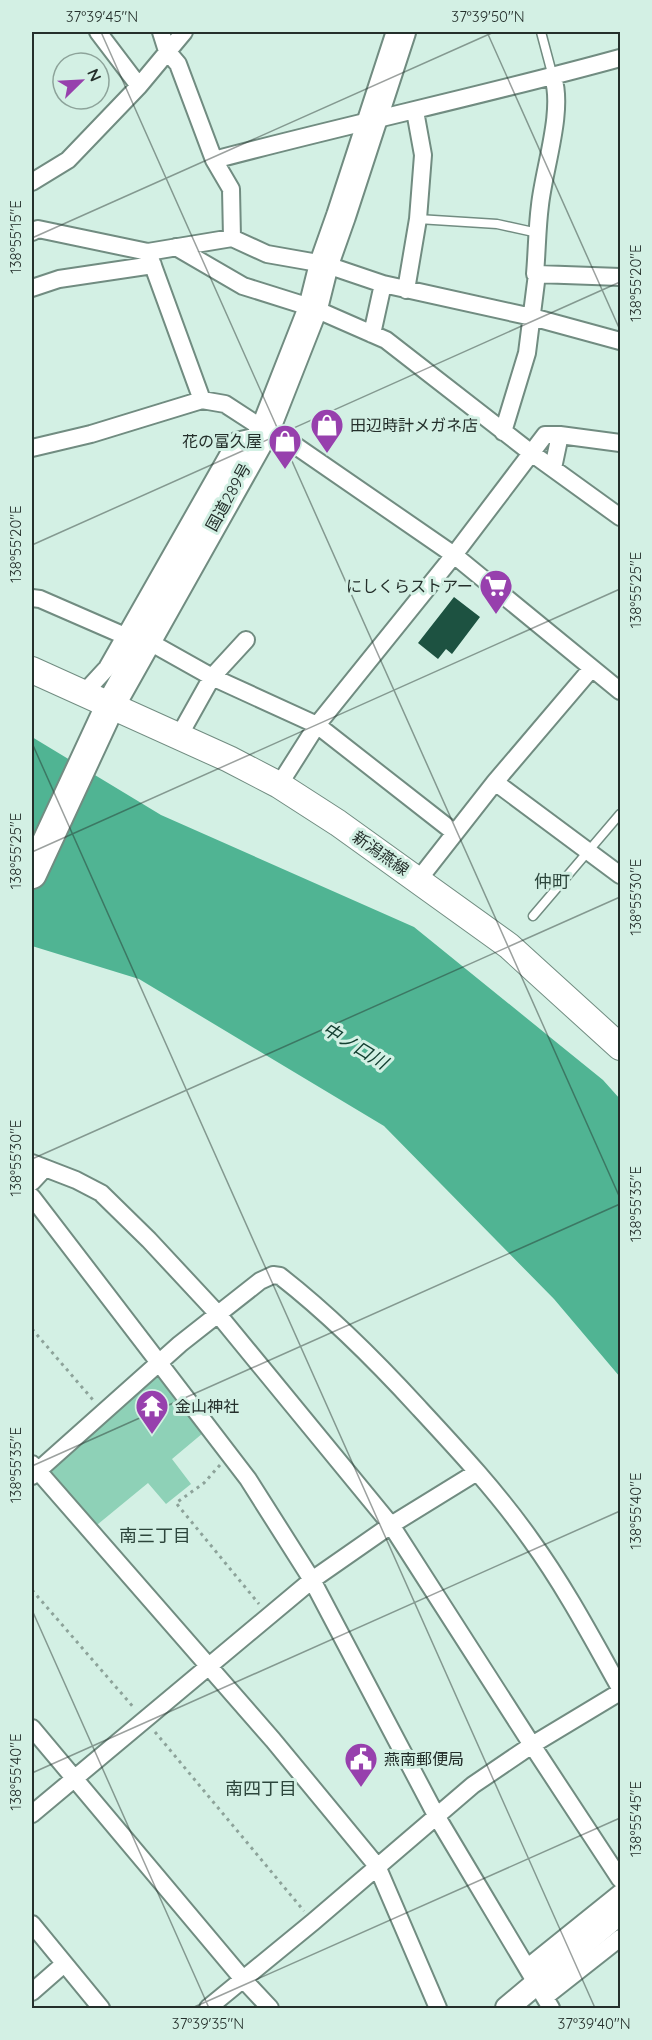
<svg xmlns="http://www.w3.org/2000/svg" width="652" height="2040" font-family="Quicksand,'Noto Sans JP',sans-serif">
<rect width="100%" height="100%" fill="#d3f0e4"/>
<!-- green -->
<path fill="#8ed1b7" d="M156 1375 203 1433 172 1459 191 1484 166 1504 148 1483 92 1529 44 1470Z"/>
<!-- water -->
<path fill="#50b493" d="M32 737 161 815 414 927 603 1080 620 1099V1377L554 1299 384 1126 139 979 32 946Z"/>
<!-- building -->
<path fill="#1d5241" d="M454 597 480 617 452 654 446 649 438 659 418 643Z"/>
<g fill="none" stroke-linecap="round" stroke-linejoin="round">
<defs>
<path id="lane" d="M541 32 553 77
M418 219 497 224 538 233
M533 916 620 814"/>
<path id="street" d="M98 32 139 86
M161 32 167 51 178 64 214 160 231 189 232 238
M214 160C349 124 486 95 620 58
M32 182 68 160 139 86 184 32
M32 232 38 229 148 252 232 238 267 254 324 264 383 284 532 317 620 341
M176 247 243 286 313 308 386 340 530 452 620 517
M148 252 202 400
M537 274 620 277
M32 288 59 279 153 265
M406 290 418 219 423 155 415 111
M372 334 383 284
M503 432 527 353 537 274H535C537 251 537 228 540 205 544 168 564 111 553 77
M32 448 91 434 202 400 225 404 265 430 293 444 454 555 620 691
M553 468 560 435 620 443
M32 598 40 599 125 636
M155 645 212 677 317 725 455 833
M83 694 107 668 236 441 263 435V437
M179 736 212 677 246 640
M495 782 620 875
M279 785 317 725 454 555 545 435H560
M419 879 495 782 592 668
M32 1163 76 1180 101 1193 149 1240 217 1313 391 1525 532 1745 620 1879
M32 1182 45 1168
M32 1197 248 1479 312 1580 437 1817 551 2008
M32 1464 273 1740 377 1866 438 2008
M32 1476 180 1344 260 1281 273 1275 280 1276C330 1315 376 1361 419 1408 458 1450 498 1493 531 1540 565 1587 592 1638 620 1688
M32 1728 242 1978 270 2008
M32 1814 312 1580 391 1525 477 1472
M32 1924 101 2008
M528 1967 620 1893
M32 1992 64 1964
M545 1997 620 1938
M208 2008 313 1922 473 1785 532 1745 620 1692"/>
<path id="secondary" d="M507 2008 620 1913"/>
<path id="primary" d="M32 670 229 759 279 785 338 823 509 946 620 1047"/>
<path id="highway" d="M32 874 110 706 265 430 313 308 324 264 341 216 401 32"/>
</defs>
<!-- lane casing -->
<use href="#lane" stroke="#718c81" stroke-width="11"/>
<!-- street casing -->
<use href="#street" stroke="#718c81" stroke-width="20"/>
<!-- secondary casing -->
<use href="#secondary" stroke="#718c81" stroke-width="26"/>
<!-- primary casing -->
<use href="#primary" stroke="#718c81" stroke-width="28"/>
<!-- highway casing -->
<use href="#highway" stroke="#718c81" stroke-width="32"/>
<!-- path -->
<path stroke="#8da39a" stroke-width="3" stroke-dasharray="3 4.5" stroke-linecap="butt" d="M32 1329 93 1400
M220 1465 204 1483 176 1503 259 1604
M32 1590 135 1709
M155 1732 304 1911"/>
<!-- lane -->
<use href="#lane" stroke="#fff" stroke-width="8"/>
<!-- street -->
<use href="#street" stroke="#fff" stroke-width="16"/>
<!-- secondary -->
<use href="#secondary" stroke="#fff" stroke-width="22"/>
<!-- primary -->
<use href="#primary" stroke="#fff" stroke-width="26"/>
<!-- highway -->
<use href="#highway" stroke="#fff" stroke-width="28"/>
</g>
<!-- ticks -->
<path fill="none" stroke="#242f2b" stroke-width="1.5" stroke-opacity="0.45" d="M101 32 620 1198M487 32 620 330M32 238 494 32M32 545 620 282M32 743 595 2008M32 852 620 589M32 1159 620 897M32 1466 620 1204M32 1610 209 2008M32 1773 620 1511M192 2008 620 1818"/>
<!-- icons -->
<defs>
<symbol id="shop-pin" viewBox="-11 -11 22 30"><path d="M0 17L-7.5 6A9.5 9.5 0 1 1 7.5 6Z" fill="#9740ad" stroke="#d3f0e4"/><path d="M-5-2.5h2.3a2.7 3.5 0 0 1 5.4 0H5L5.5 6h-11ZM-1.5-2.5h3a1.5 2.3 0 0 0-3 0Z" fill="#fff"/></symbol>
<symbol id="supermarket-pin" viewBox="-11 -11 22 30"><path d="M0 17L-7.5 6A9.5 9.5 0 1 1 7.5 6Z" fill="#9740ad" stroke="#d3f0e4"/><path d="M-6-5.5h2.5l.6 2H6L4.5 2H-2.5L-4.4-4H-6ZM-1.5 3.2a1.3 1.3 0 1 0 .1 0ZM3 3.2a1.3 1.3 0 1 0 .1 0Z" fill="#fff"/></symbol>
<symbol id="temple-pin" viewBox="-11 -11 22 30"><path d="M0 17L-7.5 6A9.5 9.5 0 1 1 7.5 6Z" fill="#9740ad" stroke="#d3f0e4"/><path d="M0-6L5-2H3V0L6.5 2.5H4V6H1.5V3h-3V6H-4V2.5H-6.5L-3 0V-2H-5Z" fill="#fff"/></symbol>
<symbol id="civic-pin" viewBox="-11 -11 22 30"><path d="M0 17L-7.5 6A9.5 9.5 0 1 1 7.5 6Z" fill="#9740ad" stroke="#d3f0e4"/><path d="M-.6-6.5H3V-4.5H.6V-3L4-1V1h2V6H-6V1h2V-1L-.6-3ZM-1.2 2.5V6h2.4V2.5Z" fill="#fff"/></symbol>
</defs>
<g fill-rule="evenodd">
<use href="#shop-pin" x="308" y="406" width="38" height="52"/>
<use href="#shop-pin" x="266" y="422" width="38" height="52"/>
<use href="#supermarket-pin" x="477" y="567" width="38" height="52"/>
<use href="#temple-pin" x="133" y="1387" width="38" height="52"/>
<use href="#civic-pin" x="342" y="1740" width="38" height="52"/>
</g>
<g text-anchor="middle" stroke-width="6" stroke-linejoin="round" paint-order="stroke">
<!-- poi labels -->
<g font-size="16" fill="#242f2b" stroke="#d3f0e4" text-anchor="start">
<text x="350" y="431">田辺時計メガネ店</text>
<text x="262" y="447" text-anchor="end">花の富久屋</text>
<text x="473" y="592" text-anchor="end">にしくらストアー</text>
<text x="175" y="1412">金山神社</text>
<text x="384" y="1765">燕南郵便局</text>
</g>
<!-- street labels -->
<g font-size="16" fill="#242f2b" stroke="#d3f0e4">
<text transform="translate(228 497) rotate(-61)" y="6">国道289号</text>
<text transform="translate(381 853) rotate(35)" y="6">新潟燕線</text>
</g>
<!-- neighbourhood labels -->
<g font-size="18" fill="#2d463c" stroke="#d3f0e4">
<text x="552" y="888">仲町</text>
<text x="155" y="1542">南三丁目</text>
<text x="261" y="1795">南四丁目</text>
</g>
<!-- water labels -->
<g font-size="18" font-style="italic" fill="#144032" stroke="#d3f0e4">
<text transform="translate(355 1046) rotate(31)" y="6">中ノ口川</text>
</g>
</g>
<!-- border -->
<rect width="652" height="2040" fill="none" stroke="#d3f0e4" stroke-width="66"/>
<!-- north arrow -->
<g transform="translate(81 81) rotate(66)"><circle r="28" fill="#d3f0e4" stroke="#8da39a" stroke-width="1.5"/>
<path d="M0-4.5L10 22L0 15L-10 22Z" fill="#9740ad"/>
<text y="-9" font-size="16" font-weight="bold" text-anchor="middle" fill="#242f2b">N</text>
</g>
<rect x="33" y="33" width="586" height="1974" fill="none" stroke="#242f2b" stroke-width="2"/>
<g font-size="15" text-anchor="middle" fill="#242f2b">
<text x="102" y="22">37°39'45"N</text>
<text x="488" y="22">37°39'50"N</text>
<text transform="translate(16 237) rotate(-90)" y="5">138°55'15"E</text>
<text transform="translate(636 283) rotate(-90)" y="5">138°55'20"E</text>
<text transform="translate(16 544) rotate(-90)" y="5">138°55'20"E</text>
<text transform="translate(636 590) rotate(-90)" y="5">138°55'25"E</text>
<text transform="translate(16 851) rotate(-90)" y="5">138°55'25"E</text>
<text transform="translate(636 897) rotate(-90)" y="5">138°55'30"E</text>
<text transform="translate(16 1158) rotate(-90)" y="5">138°55'30"E</text>
<text transform="translate(636 1204) rotate(-90)" y="5">138°55'35"E</text>
<text transform="translate(16 1465) rotate(-90)" y="5">138°55'35"E</text>
<text transform="translate(636 1511) rotate(-90)" y="5">138°55'40"E</text>
<text transform="translate(16 1772) rotate(-90)" y="5">138°55'40"E</text>
<text transform="translate(636 1819) rotate(-90)" y="5">138°55'45"E</text>
<text x="208" y="2029">37°39'35"N</text>
<text x="594" y="2029">37°39'40"N</text>
</g>
</svg>
